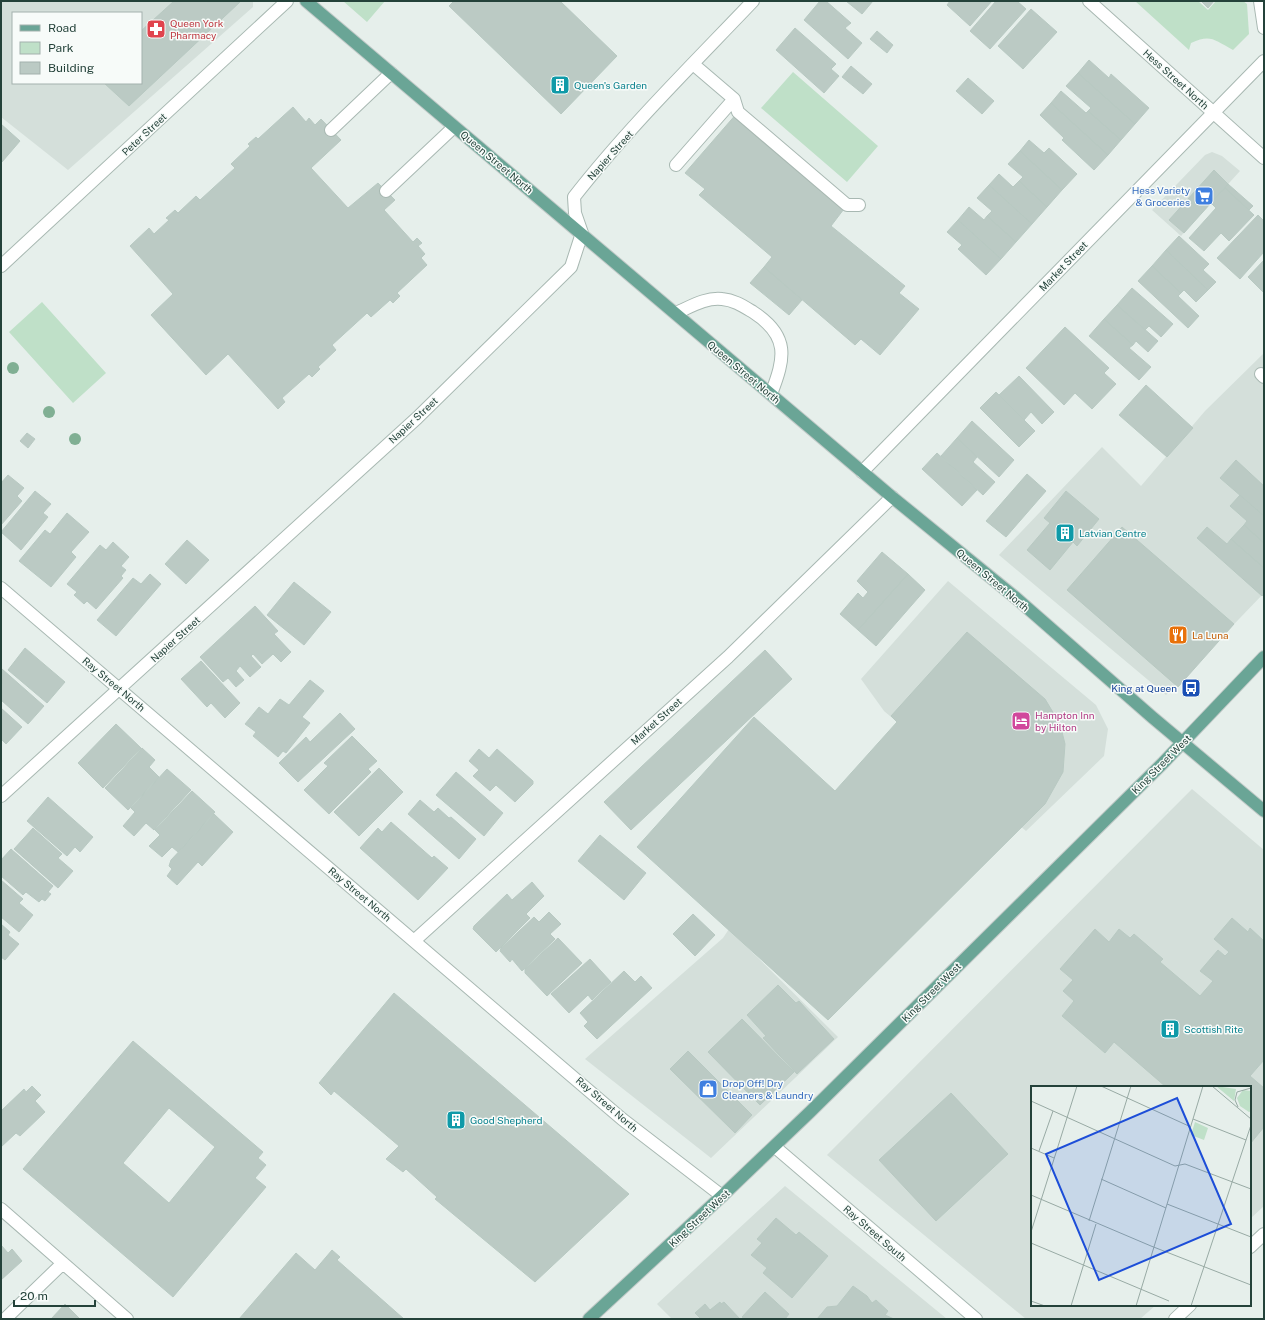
<svg xmlns="http://www.w3.org/2000/svg" width="1265" height="1320" font-family="'Public Sans',sans-serif">
<rect width="100%" height="100%" fill="#e6efeb"/>
<!-- built -->
<path fill="#d4dfda" fill-rule="evenodd" d="M1 1H253V7L68 170 1 117ZM13 13H141V83H13Z
M1212 152 1222 156 1240 171 1181 236 1152 210 1205 155Z
M1264 353V593L1166 695 999 555 1102 447 1141 486 1205 411Z
M948 581 1096 705 1108 729 1104 756 1026 831 884 711 861 679Z
M1192 789 1264 850V1206L1250 1219V1087H1032V1305H1156L1140 1319H1026L827 1155Z
M729 929 838 1037 711 1158 585 1059 723 938Z
M785 1186 947 1319H672L657 1304Z"/>
<!-- green -->
<path fill="#bfe0c8" d="M343 1H385L367 22Z
M1135 1H1198L1208 10 1216 1H1243L1247 4 1249 34 1233 50C1214 40 1211 34 1191 43L1189 50Z
M793 72 878 146 847 182 761 108Z
M42 302 106 373 73 403 9 332Z"/>
<!-- building -->
<path fill="#bbcac4" stroke="#b8c9c2" fill-rule="evenodd" d="M174 1 240 2 129 106 104 83H141V31Z
M454 1H560L617 56 561 114 449 6Z
M820 1H826L851 23 845 28 862 43 848 59 804 20Z
M846 1H873L862 14Z
M950 1H992L970 26 947 5Z
M996 1H1017L1026 9 990 49 970 31Z
M1201 1H1214L1208 8Z
M1031 9 1057 32 1023 69 998 46Z
M795 28 836 64 831 69 839 76 824 93 776 50Z
M877 31 893 45 887 53 870 39Z
M1089 60 1109 78 1111 74 1149 108 1135 124 1078 73Z
M851 66 872 84 863 94 842 77Z
M1078 73 1135 124 1121 140 1088 111 1091 108 1066 86Z
M968 78 994 101 982 114 956 91Z
M1061 91 1086 113 1088 111 1121 140 1108 155 1051 103Z
M1051 103 1108 155 1094 170 1062 140 1064 138 1040 115Z
M293 107 306 122 309 118 315 125 321 119 341 140 311 168 348 208 378 183 395 200 384 210 413 242 417 238 422 243 418 246 425 254 421 258 427 265 397 293 400 296 393 303 390 300 371 317 367 313 332 345 336 350 318 367 320 369 312 377 309 374 282 398 285 402 278 409 228 354 206 375 151 315 173 294 130 246 149 228 154 234 169 220 166 218 175 210 178 213 196 196 200 200 235 168 231 164 250 146 248 144 256 137 258 139Z
M738 112 847 205 831 226 905 286 899 293 919 309 880 355 861 339 855 345 764 267 772 257 699 195 705 189 685 173Z
M1 124 20 141 2 162 1 161Z
M1029 140 1044 153 1049 148 1077 174 1062 190 1020 151Z
M1020 151 1062 190 1047 207 1019 181 1023 177 1008 164Z
M1214 170 1228 184 1184 233 1169 220Z
M999 174 1013 187 1019 181 1047 207 1032 224 989 185Z
M1228 184 1253 206 1249 210 1225 188Z
M989 185 1032 224 1016 242 987 216 992 211 977 198Z
M1225 188 1254 215 1229 241 1221 233 1204 251 1189 238 1216 208 1211 203Z
M969 207 984 220 987 216 1016 242 1001 259 958 220Z
M1258 215 1264 221V252L1240 279 1217 258Z
M958 220 1001 259 986 275 958 249 962 245 947 232Z
M1179 236 1209 264 1203 270 1216 282 1208 290 1166 250Z
M1166 250 1208 290 1196 302 1184 290 1181 293 1152 266Z
M1264 260V293L1248 277Z
M1152 266 1181 293 1178 296 1199 316 1188 328 1138 281Z
M764 267 802 300 789 315 750 283Z
M1132 288 1173 324 1161 337 1149 326 1145 330 1117 305Z
M1117 305 1158 341 1148 352 1136 341 1133 345 1104 319Z
M1104 319 1133 345 1129 348 1151 367 1139 380 1089 336Z
M1065 327 1109 368 1104 373 1116 384 1092 409 1075 393 1064 405 1026 368Z
M1019 376 1054 412 1042 424 1031 412 1024 420 999 395Z
M1146 385 1193 428 1167 457 1119 415Z
M996 392 1035 431 1019 447 980 408Z
M972 421 1014 460 999 477 957 438Z
M27 433 35 439 28 448 20 441Z
M957 438 977 457 973 462 995 482 983 495 941 456Z
M937 453 977 490 962 506 922 469Z
M1236 460 1264 486V516L1220 478Z
M1027 474 1046 491 1006 537 986 521Z
M8 475 24 488 17 496 22 501 1 525V483Z
M35 491 51 504 43 513 48 517 21 550 1 532Z
M1066 491 1099 519 1077 546 1073 542 1050 570 1027 550 1050 523 1044 518Z
M1240 495 1264 516V543L1244 525 1247 521 1230 506Z
M67 513 89 532 71 552 76 557 51 587 19 561 45 530 50 534Z
M1244 525 1264 543V568L1231 539Z
M1122 527 1234 624 1178 687 1067 590Z
M1207 527 1227 544 1231 539 1264 568V594L1262 596 1197 538Z
M187 540 209 560 186 584 165 564Z
M113 542 129 557 121 566 126 570 121 576 123 578 96 609 87 601 84 604 74 595 77 592 67 584 100 545 106 550Z
M882 552 908 574 858 630 840 614 858 593 863 598 868 592 857 581Z
M150 574 161 584 116 636 97 620 133 578 141 584Z
M908 574 925 590 876 646 858 630Z
M294 582 331 612 304 645 267 615Z
M255 606 278 631 274 634 291 652 281 662 273 654 262 664 253 654 251 656 261 667 250 677 240 666 236 671 244 680 236 687 228 678 223 682 200 657Z
M967 632 1045 699 1060 724 1065 744 1063 772 1045 804 828 1020 637 847 754 717 835 791 897 722 891 716Z
M25 648 65 682 47 703 8 670Z
M765 650 792 679 631 830 604 802Z
M201 661 240 703 225 718 211 703 207 707 181 679Z
M2 669 44 706 28 724 1 700Z
M310 680 324 691 302 717 310 723 286 753 283 751 278 757 253 736 256 732 245 724 259 707 268 714 280 699 289 705Z
M1 708 22 727 6 744 1 739Z
M340 713 355 729 298 782 279 763 306 737 310 742Z
M116 724 141 748 103 788 78 763Z
M352 736 377 761 368 769 371 772 329 814 304 790 328 766 324 763Z
M142 748 155 760 149 767 159 777 128 810 105 788Z
M479 749 489 758 497 749 533 781V784L515 802 496 785 490 791 473 776 479 770 469 761Z
M379 768 403 792 359 836 334 812Z
M167 769 191 790 154 830 146 823 134 836 123 826 135 812 131 808Z
M456 772 503 813 484 836 436 795Z
M192 791 215 812 178 852 172 847 162 857 149 846 160 835 155 830Z
M48 797 93 837 80 852 75 847 67 856 27 821Z
M420 800 434 812 438 808 449 818 451 817 476 839 459 859 408 814Z
M214 814 233 832 202 866 198 862 177 885 167 876 172 869 169 866 171 860Z
M391 822 432 858 434 856 448 868 418 900 360 848 378 828 382 832Z
M33 828 62 854 58 858 73 871 58 888 14 849Z
M600 835 646 873 624 900 578 861Z
M11 849 53 886 48 892 51 894 45 901 42 899 39 902 26 892 23 895 1 876V860Z
M1 880 23 899 19 903 33 915 19 932 1 917Z
M532 882 544 896 526 914 530 918 496 952 473 929 474 926 507 894 512 900Z
M549 912 561 924 550 934 555 939 522 971 512 959 510 962 500 951 501 948 534 917 539 922Z
M693 914 715 935 695 956 673 934Z
M1232 918 1248 932 1250 928 1264 941V1060L1250 1076 1264 1088V1127L1250 1144V1087H1166L1114 1042 1105 1053 1062 1016 1074 1001 1063 991 1073 980 1060 969 1095 929 1109 942 1119 929 1130 938 1134 934 1163 959 1160 962 1200 996 1213 981 1200 971 1218 950 1225 956 1229 952 1214 939Z
M1 924 10 932 8 935 19 944 5 960 1 957Z
M558 938 582 963 547 996 525 973V969Z
M590 959 611 982 592 1000 588 995 569 1013 551 994Z
M624 971 635 982 641 976 652 988 597 1039 584 1026 588 1022 580 1013Z
M778 985 796 1003 799 1001 834 1039 797 1074 763 1038 766 1036 747 1015Z
M394 993 629 1194 535 1282 435 1199 437 1197 406 1169 403 1172 386 1159 399 1146 334 1091 331 1095 319 1083Z
M742 1019 794 1072 760 1105 708 1052Z
M133 1041 263 1152 258 1158 266 1165 255 1178 266 1187 173 1297 23 1169ZM169 1108 215 1147 169 1203 123 1163Z
M688 1051 752 1115 735 1133 670 1069Z
M32 1086 41 1095 35 1101 45 1112 20 1136 16 1133 1 1147V1111L24 1089 26 1092Z
M951 1093 1008 1154 936 1221 879 1160Z
M776 1218 796 1235 799 1232 828 1256 792 1298 763 1273 767 1268 751 1255 762 1243 757 1239Z
M1 1245 8 1253 12 1249 22 1261 1 1280Z
M332 1250 340 1257 337 1260 404 1319H239L296 1253 315 1270Z
M853 1286 867 1296 872 1303 876 1300 888 1311 885 1315 894 1319H817L827 1307 837 1306Z
M765 1292 789 1314 785 1319H745L742 1317Z
M720 1302 721 1304 724 1302 740 1319H701L695 1313 705 1304 710 1310Z
M65 1304 80 1319H51Z"/>
<g fill="none" stroke-linecap="round" stroke-linejoin="round">
<defs>
<path id="minor" d="M1089 1 1264 158
M1260 1 1264 28
M693 64 734 99 738 112 847 205H859
M331 130 391 73
M676 165 734 99
M386 191 454 127
M1 266 287 1
M676 313C690 307 706 297 722 299 734 300 743 306 753 312 790 336 785 358 771 394
M1261 374 1264 377
M862 472 1264 61
M1 588 622 1119 722 1196
M1 796 417 418 571 267 582 233 575 213 574 197C627 129 693 64 753 1
M415 940 728 657 892 497
M775 1147 976 1319
M1 1209 127 1319
M1250 1247 1264 1234
M5 1319 63 1263
M1175 1319 1190 1305"/>
<path id="major" d="M306 1 892 497 1016 598 1152 717 1264 811
M589 1319 722 1196 810 1112 1163 763 1264 657"/>
</defs>
<!-- minor casing -->
<use href="#minor" stroke="#a8b8b2" stroke-width="14"/>
<!-- major casing -->
<use href="#major" stroke="#c2cac8" stroke-width="14"/>
<!-- minor -->
<use href="#minor" stroke="#fff" stroke-width="12"/>
<!-- major -->
<use href="#major" stroke="#6aa596" stroke-width="12"/>
</g>
<!-- trees -->
<g fill="#80af93">
<circle cx="13" cy="368" r="6"/>
<circle cx="49" cy="412" r="6"/>
<circle cx="75" cy="439" r="6"/>
</g>
<!-- icons -->
<defs>
<symbol id="pharmacy-square" viewBox="-11 -11 22 22"><rect x="-9" y="-9" width="18" height="18" rx="4" fill="#e0444e" stroke="#f7fbf9"/><path d="M-2-6h4v4h4v4h-4v4h-4v-4h-4v-4h4Z" fill="#fff"/></symbol>
<symbol id="building-square" viewBox="-11 -11 22 22"><rect x="-9" y="-9" width="18" height="18" rx="4" fill="#0f9aa8" stroke="#f7fbf9"/><path d="M-4-6H4V6H1V3H-1V6H-4ZM-2.5-4.3h1.7v1.8h-1.7ZM.8-4.3h1.7v1.8H.8ZM-2.5-1h1.7V.8h-1.7ZM.8-1h1.7V.8H.8Z" fill="#fff"/></symbol>
<symbol id="supermarket-square" viewBox="-11 -11 22 22"><rect x="-9" y="-9" width="18" height="18" rx="4" fill="#3f7fe0" stroke="#f7fbf9"/><path d="M-6-5.5h2.5l.6 2H6L4.5 2H-2.5L-4.4-4H-6ZM-1.5 3.2a1.3 1.3 0 1 0 .1 0ZM3 3.2a1.3 1.3 0 1 0 .1 0Z" fill="#fff"/></symbol>
<symbol id="restaurant-square" viewBox="-11 -11 22 22"><rect x="-9" y="-9" width="18" height="18" rx="4" fill="#e8710a" stroke="#f7fbf9"/><path d="M-5-6h1v4h1v-4h1v4h1v-4h1v5L-1.5 .5V6h-2V.5L-5-1ZM5-6V6H3V1.5H1.5Q1.5-4 5-6Z" fill="#fff"/></symbol>
<symbol id="bus-square" viewBox="-11 -11 22 22"><rect x="-9" y="-9" width="18" height="18" rx="4" fill="#1a4fb4" stroke="#f7fbf9"/><path d="M-5-6H5V4H4V6H2V4H-2V6H-4V4H-5ZM-3.5-4V0h7V-4ZM-3.5 1.2v1.5H-2V1.2ZM2 1.2v1.5H3.5V1.2Z" fill="#fff"/></symbol>
<symbol id="hotel-square" viewBox="-11 -11 22 22"><rect x="-9" y="-9" width="18" height="18" rx="4" fill="#d1479c" stroke="#f7fbf9"/><path d="M-6-4.5h1.5V1H6V5H4.5V3h-9V5H-6ZM-4 0a1.8 1.8 0 1 1 3.6 0ZM.5 0V-2.5h3Q6-2.5 6 0Z" fill="#fff"/></symbol>
<symbol id="shop-square" viewBox="-11 -11 22 22"><rect x="-9" y="-9" width="18" height="18" rx="4" fill="#3f7fe0" stroke="#f7fbf9"/><path d="M-5-2.5h2.3a2.7 3.5 0 0 1 5.4 0H5L5.5 6h-11ZM-1.5-2.5h3a1.5 2.3 0 0 0-3 0Z" fill="#fff"/></symbol>
</defs>
<g fill-rule="evenodd">
<use href="#pharmacy-square" x="145" y="18" width="22" height="22"/>
<use href="#building-square" x="549" y="74" width="22" height="22"/>
<use href="#supermarket-square" x="1193" y="185" width="22" height="22"/>
<use href="#building-square" x="1054" y="522" width="22" height="22"/>
<use href="#restaurant-square" x="1167" y="624" width="22" height="22"/>
<use href="#bus-square" x="1180" y="677" width="22" height="22"/>
<use href="#hotel-square" x="1010" y="710" width="22" height="22"/>
<use href="#building-square" x="1159" y="1018" width="22" height="22"/>
<use href="#shop-square" x="697" y="1078" width="22" height="22"/>
<use href="#building-square" x="445" y="1109" width="22" height="22"/>
</g>
<g text-anchor="middle" stroke-width="3" stroke-linejoin="round" paint-order="stroke">
<!-- health labels -->
<g font-size="10" fill="#be3a42" stroke="#f7fbf9" text-anchor="start">
<text x="170" y="27">Queen York<tspan x="170" dy="12">Pharmacy</tspan></text>
</g>
<!-- street labels -->
<g font-size="10" fill="#24423a" stroke="#f7fbf9">
<text transform="translate(1176 79) rotate(42)" y="4">Hess Street North</text>
<text transform="translate(144 134) rotate(-43)" y="4">Peter Street</text>
<text transform="translate(610 155) rotate(-48)" y="4">Napier Street</text>
<text transform="translate(497 162) rotate(40)" y="4">Queen Street North</text>
<text transform="translate(1063 266) rotate(-46)" y="4">Market Street</text>
<text transform="translate(744 372) rotate(40)" y="4">Queen Street North</text>
<text transform="translate(413 420) rotate(-43)" y="4">Napier Street</text>
<text transform="translate(993 580) rotate(40)" y="4">Queen Street North</text>
<text transform="translate(175 639) rotate(-42)" y="4">Napier Street</text>
<text transform="translate(114 684) rotate(40)" y="4">Ray Street North</text>
<text transform="translate(656 721) rotate(-42)" y="4">Market Street</text>
<text transform="translate(1161 764) rotate(-45)" y="4">King Street West</text>
<text transform="translate(360 894) rotate(40)" y="4">Ray Street North</text>
<text transform="translate(931 992) rotate(-45)" y="4">King Street West</text>
<text transform="translate(607 1104) rotate(41)" y="4">Ray Street North</text>
<text transform="translate(699 1218) rotate(-43)" y="4">King Street West</text>
<text transform="translate(875 1233) rotate(41)" y="4">Ray Street South</text>
</g>
<!-- culture labels -->
<g font-size="10" fill="#0d838f" stroke="#f7fbf9" text-anchor="start">
<text x="574" y="89">Queen's Garden</text>
<text x="1079" y="537">Latvian Centre</text>
<text x="1184" y="1033">Scottish Rite</text>
<text x="470" y="1124">Good Shepherd</text>
</g>
<!-- shop labels -->
<g font-size="10" fill="#366cbe" stroke="#f7fbf9" text-anchor="end">
<text x="1190" y="194">Hess Variety<tspan x="1190" dy="12">&amp; Groceries</tspan></text>
<text x="722" y="1087" text-anchor="start">Drop Off! Dry<tspan x="722" dy="12">Cleaners &amp; Laundry</tspan></text>
</g>
<!-- food labels -->
<g font-size="10" fill="#c56008" stroke="#f7fbf9" text-anchor="start">
<text x="1192" y="639">La Luna</text>
</g>
<!-- transit labels -->
<g font-size="10" fill="#164399" stroke="#f7fbf9" text-anchor="end">
<text x="1177" y="692">King at Queen</text>
</g>
<!-- hotel labels -->
<g font-size="10" fill="#b23c85" stroke="#f7fbf9" text-anchor="start">
<text x="1035" y="719">Hampton Inn<tspan x="1035" dy="12">by Hilton</tspan></text>
</g>
</g>
<!-- overview -->
<g transform="translate(1031 1086)">
<rect width="220" height="220" fill="#e6efeb"/>
<path d="M185 0 205 3 203 15ZM212 4 220 5V25L218 26 209 20 206 12ZM164 36 177 42 173 54 160 49Z" fill="#bfe0c8"/>
<path fill="none" stroke="#98aaa4" stroke-width="1" d="M70 0 160 41M181 0 220 33M0 15 144 80 154 78 220 103M207 21 204 14 206 6 220 2M162 33 215 54M0 62 23 72M8 65 22 25M70 93 135 122M0 109 120 160 220 199M136 118 220 151M58 135 100 0M0 146 46 0M0 157 138 215M0 215 14 220M40 220 65 138M105 220 172 0M160 220 220 39"/>
<path fill="#1d4ed8" fill-opacity="0.15" stroke="#1d4ed8" stroke-width="2" d="M146 12 200 138 68 194 15 68Z"/>
<rect width="220" height="220" fill="none" stroke="#24423a" stroke-width="2"/>
</g>
<!-- border -->
<rect width="1265" height="1320" fill="none" stroke="#24423a" stroke-width="4"/>
<!-- legend -->
<rect x="12" y="12" width="130" height="72" fill="#f7fbf9" stroke="#a3b1ad"/>
<rect x="20" y="25" width="20" height="6" fill="#6aa596" stroke="#a3b1ad"/>
<text x="48" y="32" font-size="12" fill="#24423a">Road</text>
<rect x="20" y="42" width="20" height="12" fill="#bfe0c8" stroke="#a3b1ad"/>
<text x="48" y="52" font-size="12" fill="#24423a">Park</text>
<rect x="20" y="62" width="20" height="12" fill="#bbcac4" stroke="#a3b1ad"/>
<text x="48" y="72" font-size="12" fill="#24423a">Building</text>
<!-- scale -->
<path d="M14 1300v6h81v-6" fill="none" stroke="#24423a" stroke-width="2"/>
<text x="20" y="1300" font-size="12" fill="#24423a" stroke="#f7fbf9" stroke-width="3" paint-order="stroke">20 m</text>
</svg>
